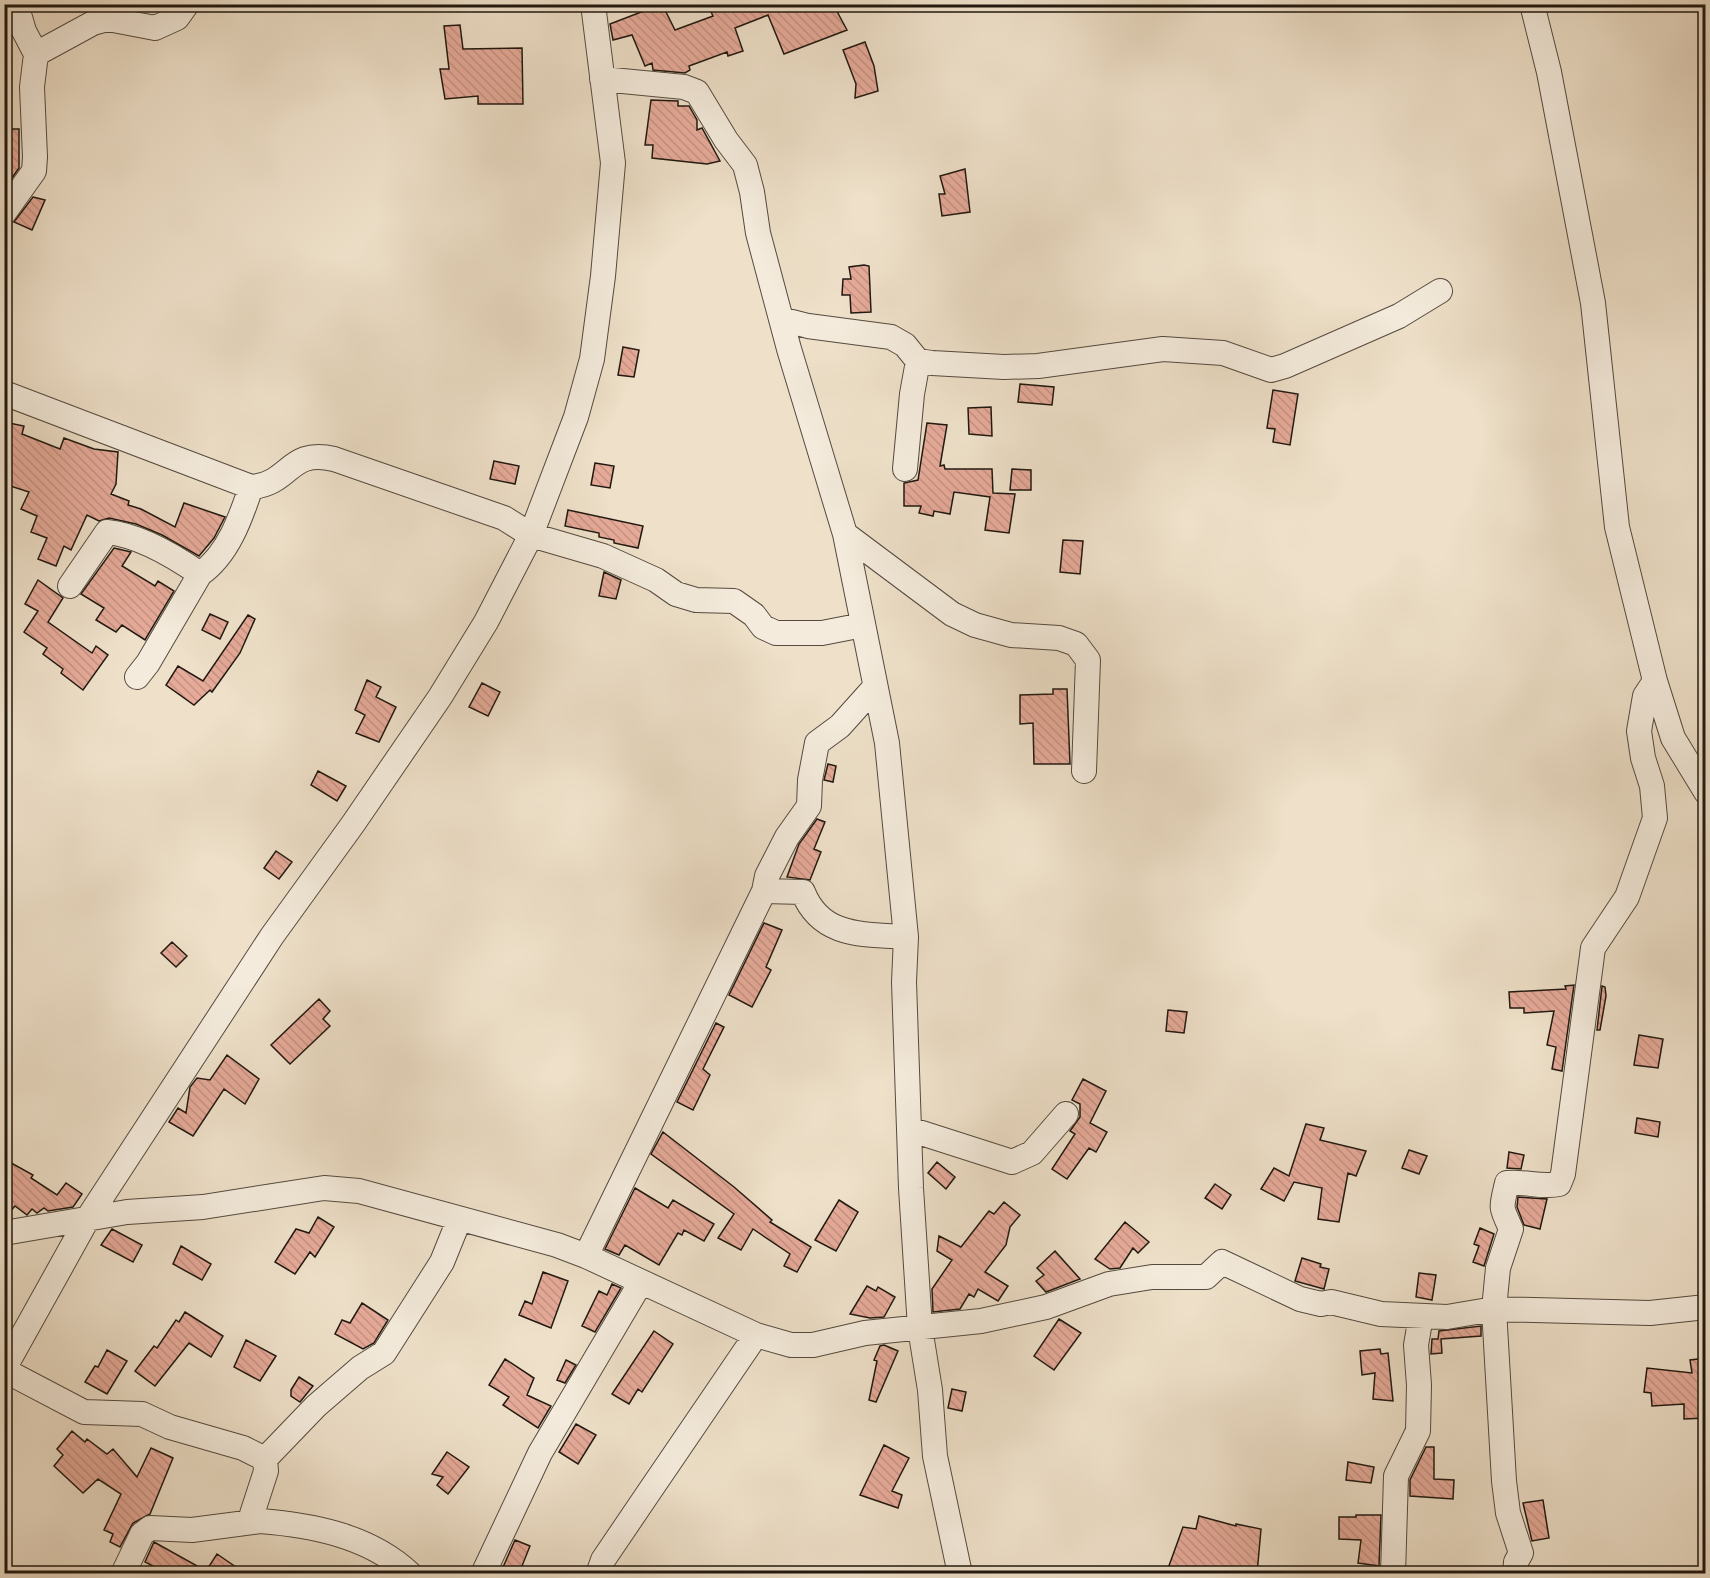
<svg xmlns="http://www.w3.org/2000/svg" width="1710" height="1578" font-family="'Gentium Book Plus',serif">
<defs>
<pattern id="building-back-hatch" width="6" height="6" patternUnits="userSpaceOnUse" patternTransform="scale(1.5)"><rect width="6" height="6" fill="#e6aa99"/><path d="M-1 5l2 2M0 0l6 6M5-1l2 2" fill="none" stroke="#c59283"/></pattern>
</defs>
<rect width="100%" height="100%" fill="#eee0c9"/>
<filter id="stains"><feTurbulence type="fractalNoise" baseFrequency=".00333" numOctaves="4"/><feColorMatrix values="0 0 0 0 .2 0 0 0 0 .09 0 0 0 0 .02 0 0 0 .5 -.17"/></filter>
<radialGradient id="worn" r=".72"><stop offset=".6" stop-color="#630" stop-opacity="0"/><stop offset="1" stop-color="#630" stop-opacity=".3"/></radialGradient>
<!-- building -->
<path fill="url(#building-back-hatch)" stroke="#201810" stroke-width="1.5" d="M662 4 675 30 713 16 711 12 731 4H833L847 30 784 54 768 15 735 28 743 51 728 56 727 52 689 66 690 70 685 73 653 70 652 63 645 66 632 35 613 40 610 24Z
M460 25 463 49 522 48 523 104H478V96L445 99 440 69H449L444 26Z
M865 42 874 66 878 91 855 98 856 84 843 50Z
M651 100 678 101V106H689L697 120V130L702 128 720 161 707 164 652 158 653 145H645Z
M4 129H19V168L7 185 4 184Z
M965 169 970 212 942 216 939 194H945L940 176Z
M33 197 45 200 32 230 14 222Z
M864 265 869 266 871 312 851 313 850 295H842L843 279H851L849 267Z
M623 347 639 350 634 377 618 375Z
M1020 384 1054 387 1052 405 1018 402Z
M1273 390 1298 394 1290 445 1273 442 1275 429 1267 428Z
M991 407 992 436 969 434 968 408Z
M4 422 24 426 22 434 60 449 64 438 94 449 118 452 116 484 111 494 129 501 128 505 141 509 175 527 184 503 225 517 214 538 199 556 162 535 136 524 109 518 99 521 87 515 71 550 64 546 56 566 38 559 47 538 31 532 37 516 21 509 29 492 4 484Z
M927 423 947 425 940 466 944 465 945 469H992L993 493 1015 494 1009 533 985 530 990 497 954 492 950 514 934 511 933 516 919 513 921 506H904V483L918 480Z
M494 461 519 466 515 484 490 479Z
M595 463 614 466 610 488 591 485Z
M1012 469 1031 470V490H1010Z
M568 510 643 526 638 548 614 543V540L599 537V533L565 526Z
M1063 540 1083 541 1080 574 1060 572Z
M114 548 131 552 122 566 155 586 158 581 174 591 145 640 122 625 116 632 96 620 104 608 81 594Z
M604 572 621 580 616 599 599 596Z
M38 580 63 598 48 622 92 653 96 646 108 655 83 690 61 673 63 669 43 654 47 648 24 632 38 611 25 604Z
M210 614 228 622 220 639 202 630Z
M248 615 255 619 240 653 212 692 210 690 194 705 166 685 178 666 203 681Z
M367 680 381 687 376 697 396 707 379 742 356 733 365 715 355 710Z
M482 683 500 692 488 716 469 707Z
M1053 689H1067L1070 764H1034L1033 723 1020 724V695L1053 694Z
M828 764 836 766 833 782 824 780Z
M318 771 346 786 337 801 311 785Z
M817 819 825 822 814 849 821 852 810 880 787 877 799 844Z
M276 851 292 862 279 879 264 868Z
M764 923 782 930 766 967 771 970 752 1007 729 995Z
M172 942 187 956 176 967 161 953Z
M1574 985 1562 1071 1552 1069 1556 1047 1547 1045 1554 1011 1524 1013V1008H1510L1509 992 1566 989 1565 986Z
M1602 986 1605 987 1606 996 1600 1030H1597Z
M319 999 330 1011 323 1019 330 1026 290 1064 271 1045Z
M1168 1010 1187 1012 1184 1033 1166 1031Z
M716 1023 724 1027 703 1069 710 1075 693 1110 677 1102Z
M1639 1035 1663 1039 1658 1068 1634 1065Z
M227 1055 259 1079 245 1104 224 1089 193 1136 169 1122 178 1108 186 1113 190 1087 197 1078 210 1080Z
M1083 1079 1106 1091 1090 1123 1107 1132 1096 1152 1089 1148 1067 1179 1052 1169 1075 1134 1070 1131 1080 1117V1104L1072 1100Z
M1637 1118 1660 1122 1658 1137 1635 1133Z
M1306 1124 1324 1128 1320 1140 1366 1151 1356 1176 1348 1173 1339 1222 1318 1219 1322 1188 1294 1182 1284 1201 1261 1189 1274 1168 1289 1176Z
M663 1132 734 1187 772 1220 770 1222 811 1247 797 1272 784 1266 790 1254 753 1229 741 1250 718 1238 734 1214 651 1154Z
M1409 1150 1427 1156 1419 1174 1402 1168Z
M1509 1152 1524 1155 1521 1169 1507 1168Z
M4 1159 33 1175 31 1178 57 1195 66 1183 82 1194 73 1207 48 1211 44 1208 37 1213 32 1209 27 1215 15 1206 4 1218Z
M937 1162 955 1177 946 1189 928 1173Z
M1215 1184 1231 1195 1222 1209 1205 1198Z
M635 1188 668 1208 673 1200 714 1224 704 1241 684 1230 682 1235 678 1233 659 1265 625 1245 619 1255 605 1249Z
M1518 1197 1547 1199 1540 1229 1524 1225 1517 1207Z
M839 1200 858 1212 836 1251 815 1240Z
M1004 1202 1020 1215 1010 1227 1006 1245 985 1272 1008 1286 998 1301 978 1289 974 1297 969 1294 960 1309 933 1312 932 1289 952 1260 937 1251 939 1236 961 1247 989 1211 994 1214Z
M318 1217 334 1227 315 1257 310 1252 295 1274 275 1262 296 1229 309 1233Z
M1125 1222 1149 1242 1138 1253 1133 1248 1120 1268 1110 1269 1095 1259Z
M1480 1228 1494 1234 1484 1266 1473 1262 1479 1246 1474 1244Z
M112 1229 142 1245 133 1262 101 1245Z
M181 1246 211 1264 202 1280 173 1264Z
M1055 1251 1080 1279 1046 1292 1036 1281 1044 1275 1037 1268Z
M1302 1258 1321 1264 1320 1267 1329 1269 1324 1289 1295 1281Z
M543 1272 568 1281 551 1328 519 1315 525 1301 532 1304Z
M1419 1273 1436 1275 1432 1300 1416 1297Z
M612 1284 621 1288 595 1332 582 1326 599 1291 607 1295Z
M867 1286 876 1291 878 1287 895 1297 884 1317 870 1318 850 1314Z
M362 1303 388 1320 374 1343 363 1349 335 1334 342 1320 350 1323Z
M185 1312 223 1336 211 1357 189 1343 155 1386 135 1371 154 1346 157 1348 176 1320 179 1322Z
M1059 1319 1081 1333 1054 1370 1034 1356Z
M1481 1326V1336L1441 1339 1442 1353 1431 1354 1432 1339H1438L1439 1331Z
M654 1331 673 1344 642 1392 638 1389 629 1404 612 1394Z
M246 1340 276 1356 260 1381 234 1367Z
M884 1345 898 1351 876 1402 869 1400 877 1361 874 1360 880 1346Z
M1380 1349 1381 1354 1388 1353 1393 1401 1373 1399 1375 1373 1362 1375 1360 1351Z
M107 1350 127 1361 107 1394 85 1382 95 1366 98 1367Z
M1706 1358V1418L1684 1419V1404L1652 1406 1651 1393 1644 1392 1647 1368 1692 1373 1690 1360Z
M505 1359 534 1378 527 1395 551 1406 538 1428 503 1405 509 1397 489 1385Z
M566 1360 576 1365 565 1383 557 1380Z
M299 1377 313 1386 300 1402 291 1396V1390Z
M952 1389 966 1392 962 1411 948 1408Z
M576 1424 596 1435 578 1464 559 1452Z
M72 1431 85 1442 87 1439 107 1454 113 1449 137 1477 151 1448 173 1458 150 1514 133 1523 120 1547 110 1542 113 1534 104 1530 121 1494 98 1479 83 1493 54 1466 63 1455 57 1449Z
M884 1445 909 1458 892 1491 902 1495 898 1508 860 1495Z
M1426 1447H1434V1479L1454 1480 1453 1499 1410 1496V1480Z
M447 1452 469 1467 448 1494 437 1485 443 1477 432 1474Z
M1348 1462 1374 1467 1371 1483 1346 1480Z
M1543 1500 1549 1538 1532 1541 1523 1503Z
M1356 1515H1381L1379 1566 1358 1563 1361 1540 1339 1539V1517H1356Z
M1199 1516 1236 1526V1524L1261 1529 1257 1574H1166L1183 1527 1196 1529Z
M515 1540 530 1546 522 1566 517 1574H500Z
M154 1542 206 1571 217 1554 246 1574H168L145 1562Z"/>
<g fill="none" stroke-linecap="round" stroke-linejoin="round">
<defs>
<path id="minor" d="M1532 4 1549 72 1593 303 1617 527 1655 681 1673 738 1706 792
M36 54 93 23 108 19 155 28 177 18 187 4
M602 79 684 87 697 92 726 140 745 165 752 192 758 233 789 349 845 534 887 743 906 937 904 982 911 1188 920 1328 930 1390 935 1456 960 1574
M4 213 34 171 35 157 32 87 36 54 24 31 16 4
M781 319 808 326 891 337 905 345 918 361 932 363 1004 367 1038 366 1163 349 1223 353 1271 370 1285 366 1399 316 1440 291
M4 393 251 487C291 484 288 448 334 459L504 518 531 535 603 556 656 580 676 594 696 600 734 601 754 615 763 627 776 633H822L863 625
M905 469 912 394 918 361
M845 534 952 614 975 625 1011 635 1059 638 1076 644 1088 660 1084 771
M70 586 107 532C139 535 174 556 200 574
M137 677 148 663 200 574C228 555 241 517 251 487
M764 891 803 892C821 938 864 934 906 937
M909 1129 1012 1162 1032 1153 1066 1114
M4 1233 127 1212 203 1207 324 1188 359 1191 557 1245 586 1256 756 1335 791 1345H813L865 1333 981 1321 1046 1307 1109 1284 1152 1277H1206L1222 1262 1300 1299 1321 1304 1331 1302 1381 1314 1447 1317 1494 1309 1650 1313 1706 1307
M586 1256 764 891 767 876 787 837 809 806 810 780 817 743 840 726 875 687
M4 1369 88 1218 272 936 353 824 440 697 486 622 531 535 576 417 592 359 603 276 613 163 593 4
M4 1370 84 1412 142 1414 170 1427 243 1448 265 1459 266 1471 252 1514 260 1521C312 1525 370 1536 410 1574
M265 1459 316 1406 360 1368 384 1353 442 1262 459 1220
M123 1574 142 1534 150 1528 192 1530 260 1521
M483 1574 540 1453 641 1282
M598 1574 603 1560 645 1498 756 1335
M1393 1574 1396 1476 1418 1431 1419 1385 1416 1345 1421 1316
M1515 1574 1516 1562 1521 1553 1508 1513 1504 1481 1494 1309 1498 1268 1511 1229C1500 1205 1501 1209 1507 1183 1524 1181 1543 1188 1559 1184L1563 1174 1593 948 1627 897 1655 818 1652 786 1643 758 1639 731 1645 696 1655 681"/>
</defs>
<!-- minor casing -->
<use href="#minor" stroke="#544a3e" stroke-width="26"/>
<!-- minor -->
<use href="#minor" stroke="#f4ebdc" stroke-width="24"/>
</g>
<!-- margin -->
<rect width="1710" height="1578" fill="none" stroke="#eee0c9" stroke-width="24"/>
<rect x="6" y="6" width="1698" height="1566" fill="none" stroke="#201810" stroke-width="3"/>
<rect x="12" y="12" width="1686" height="1554" fill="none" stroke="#201810" stroke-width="1.5"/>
<rect width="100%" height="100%" filter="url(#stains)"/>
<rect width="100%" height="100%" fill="url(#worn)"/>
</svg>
